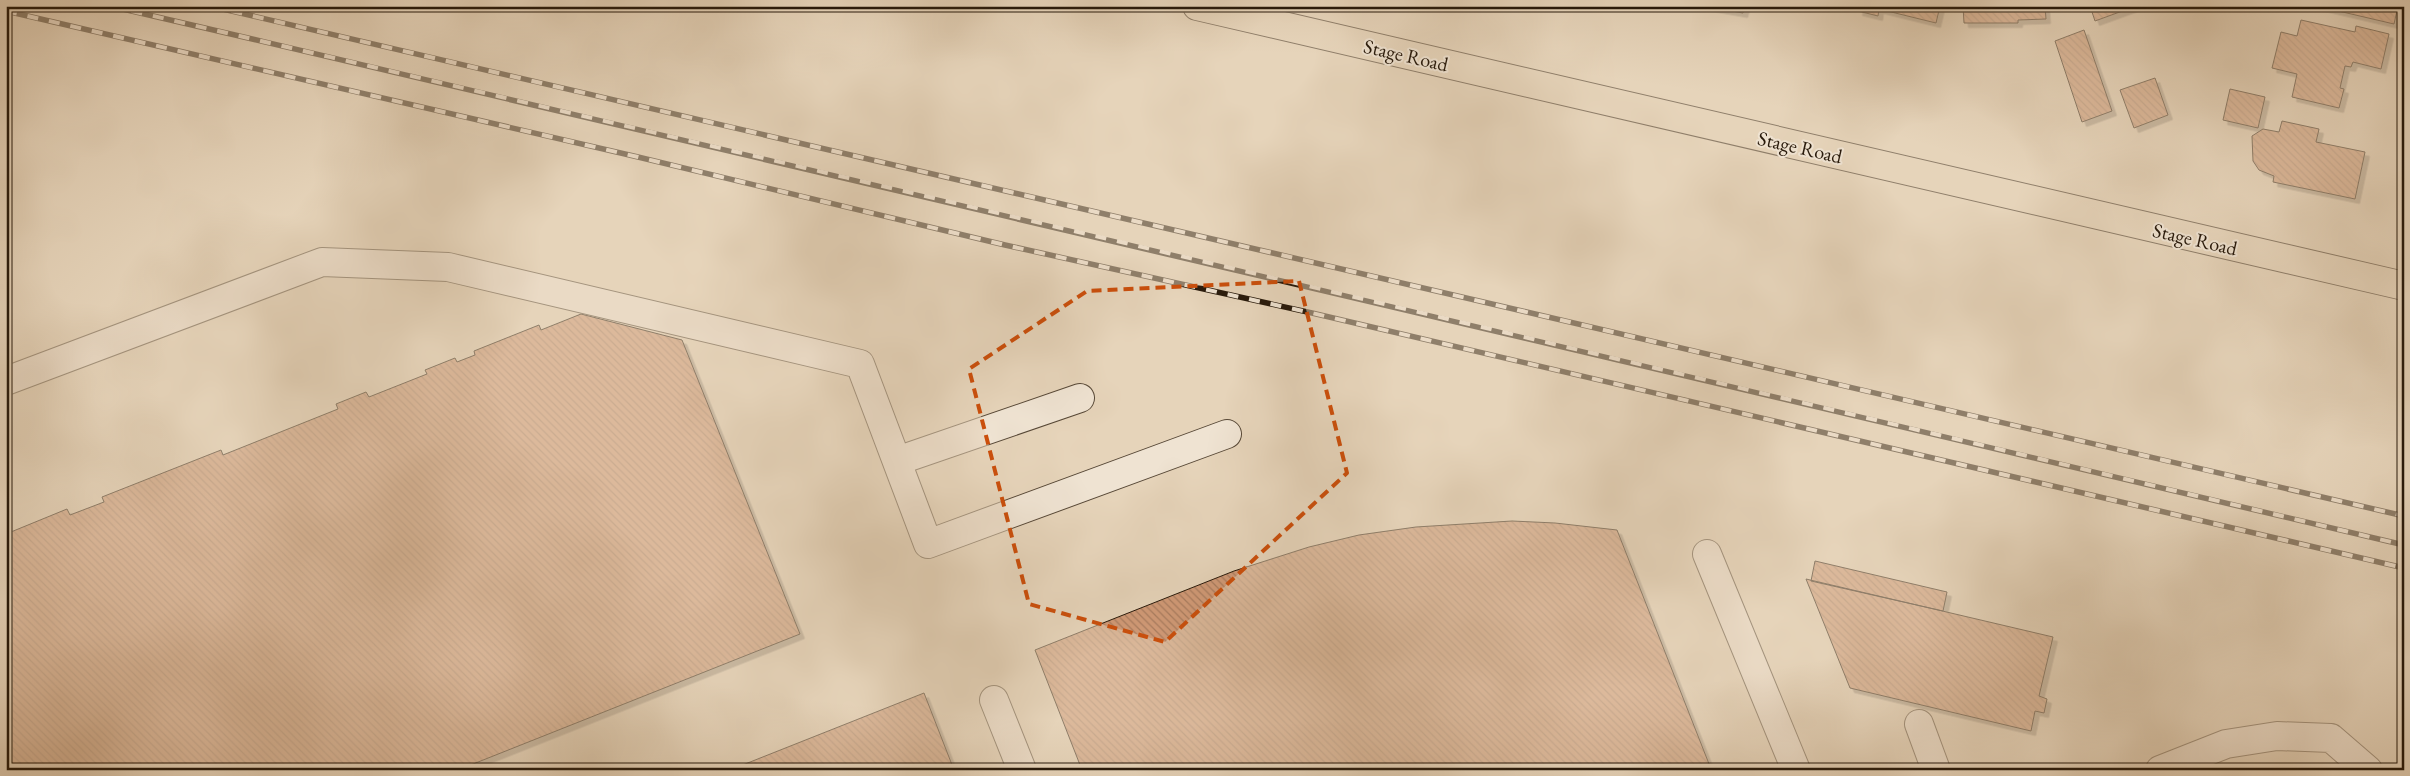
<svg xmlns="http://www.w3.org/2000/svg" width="2410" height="776" font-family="'EB Garamond',serif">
<defs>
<pattern id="building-back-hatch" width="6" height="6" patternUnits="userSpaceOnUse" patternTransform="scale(1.25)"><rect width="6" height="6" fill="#d19a77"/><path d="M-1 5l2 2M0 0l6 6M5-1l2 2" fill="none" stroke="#aa7d60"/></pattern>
<filter id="shadow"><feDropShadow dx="4.5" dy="4.5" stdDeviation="0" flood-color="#0004"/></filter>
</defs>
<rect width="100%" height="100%" fill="#e6d4ba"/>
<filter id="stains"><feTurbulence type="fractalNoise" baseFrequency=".004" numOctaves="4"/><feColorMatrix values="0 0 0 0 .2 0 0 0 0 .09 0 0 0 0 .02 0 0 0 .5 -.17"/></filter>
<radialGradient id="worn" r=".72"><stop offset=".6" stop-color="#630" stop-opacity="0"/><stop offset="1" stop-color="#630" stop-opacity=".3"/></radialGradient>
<!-- building -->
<path fill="url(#building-back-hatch)" stroke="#27190b" filter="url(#shadow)" d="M1704 6H1745L1743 13Z
M1859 6H1940L1936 23 1879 9 1878 16 1858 11Z
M1963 6H2045L2046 19 2018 20V23H1964Z
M2090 6H2136L2095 21Z
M2317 6H2398L2394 24Z
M2301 20 2355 32 2356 26 2389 34 2381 69 2353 62 2351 67 2345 66 2340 88 2344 89 2339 108 2292 97 2297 74 2272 68 2281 32 2297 36Z
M2084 30 2112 111 2082 122 2055 41Z
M2155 78 2168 115 2134 128 2120 90Z
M2230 89 2265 97 2258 128 2223 120Z
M2282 121 2319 129 2316 142 2365 152 2355 199 2273 182 2274 176 2259 170 2253 161 2252 136 2263 129 2279 132Z
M581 314 682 340 800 634 458 770H6V534L67 509 70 515 104 502 102 497 221 450 223 455 338 409 336 404 366 392 369 397 427 374 425 370 455 358 457 362 475 355 474 351 539 325 541 330Z
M1512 521 1555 523 1617 530 1711 769 1082 770 1035 650 1234 571 1309 547 1359 535 1416 527Z
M1815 561 1947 592 1943 611 1811 581Z
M1806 579 2053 637 2039 696 2047 699 2044 713 2035 711 2031 731 1850 688Z
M924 693 954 770H730Z"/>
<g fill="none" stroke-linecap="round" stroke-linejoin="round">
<defs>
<path id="minor" d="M6 381 322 262 448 267 860 364 928 544 1227 434
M897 461 1080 398
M1707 554 1796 770
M994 700 1022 770
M1919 724 1936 770
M2160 770 2226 744 2277 736 2331 738 2368 770"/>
<path id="major" d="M1197 6 2404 286"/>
</defs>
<!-- minor casing -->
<use href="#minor" stroke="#574837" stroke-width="30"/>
<!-- major casing -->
<use href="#major" stroke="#27190b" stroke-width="30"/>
<!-- minor -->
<use href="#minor" stroke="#efe3d2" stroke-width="28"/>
<!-- major -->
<use href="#major" stroke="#e6d4ba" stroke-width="28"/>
<defs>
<path id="rail" d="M110 6C875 183 1639 364 2404 545
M210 6 2404 516
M6 11 638 157 1005 245 1312 313 2404 568"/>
</defs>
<!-- rail casing -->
<use href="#rail" stroke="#27190b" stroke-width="5.5"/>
<!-- rail -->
<use href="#rail" stroke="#efe3d2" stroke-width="4" stroke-dasharray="11" stroke-linecap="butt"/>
</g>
<!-- marked area -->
<path d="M0 0H2410V776H0ZM1299 281 1347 473 1165 642 1029 604 969 369 1087 291Z" fill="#e6d4ba" fill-opacity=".55" fill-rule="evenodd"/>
<path fill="none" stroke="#cb4f0c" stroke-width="4" stroke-dasharray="10 6" stroke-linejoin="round" d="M1299 281 1347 473 1165 642 1029 604 969 369 1087 291Z"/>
<g text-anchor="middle" stroke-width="4" stroke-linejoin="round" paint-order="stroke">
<!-- street labels -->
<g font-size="20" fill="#27190b" stroke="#efe3d2">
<text transform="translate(1406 55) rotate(13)" y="7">Stage Road</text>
<text transform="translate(1800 147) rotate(13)" y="7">Stage Road</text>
<text transform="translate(2195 239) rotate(13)" y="7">Stage Road</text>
</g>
</g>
<!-- margin -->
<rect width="2410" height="776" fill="none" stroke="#e6d4ba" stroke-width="25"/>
<rect x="8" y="8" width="2395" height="761" fill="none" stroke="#27190b" stroke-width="2.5"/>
<rect x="12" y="12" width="2385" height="751" fill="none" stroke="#27190b"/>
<rect width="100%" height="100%" filter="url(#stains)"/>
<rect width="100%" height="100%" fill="url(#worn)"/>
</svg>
